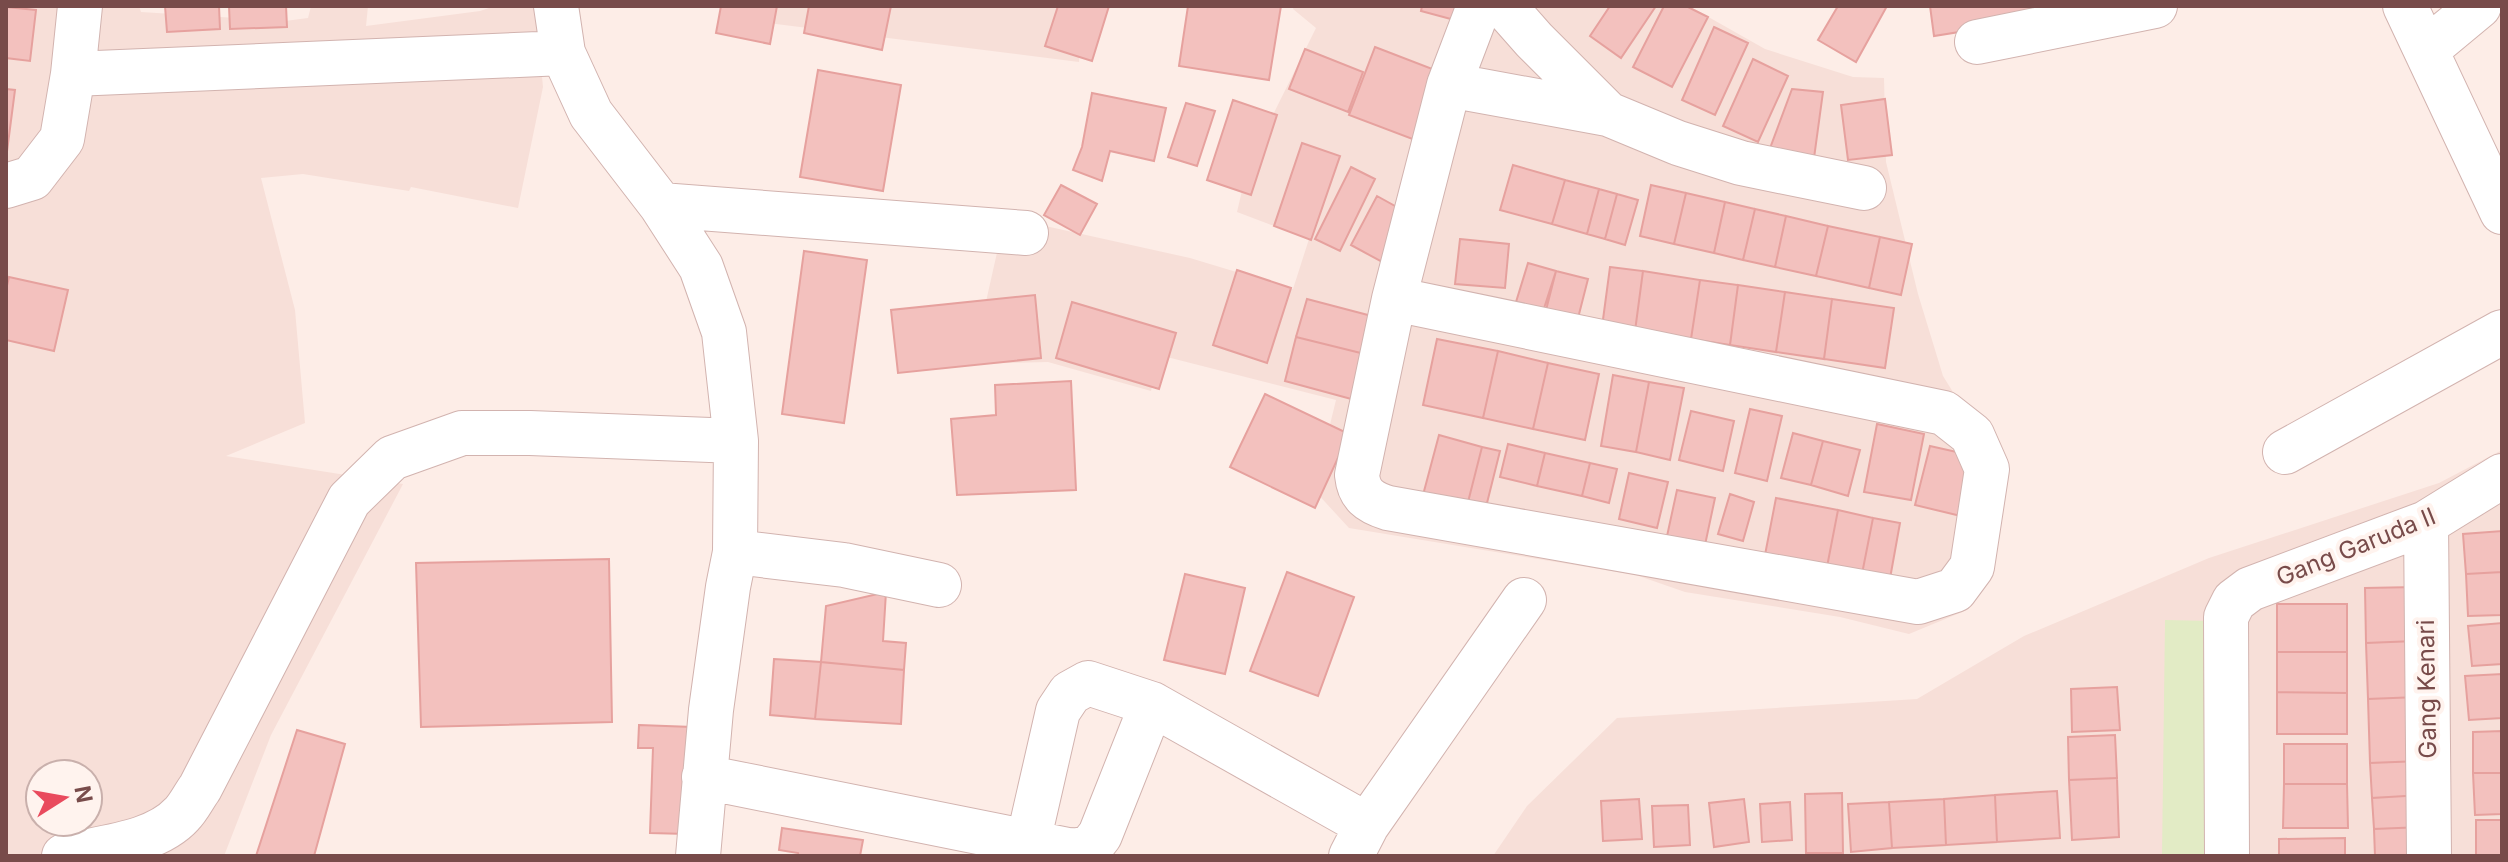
<svg xmlns="http://www.w3.org/2000/svg" width="2508" height="862" font-family="Inter,sans-serif">
<rect width="100%" height="100%" fill="#fdede7"/>
<!-- residential -->
<path fill="#f7dfd8" fill-rule="evenodd" d="M6 6H139L141 12 285 21 308 18 311 6H368L366 26 480 11 495 6H535L543 87 518 208 411 187 409 191 303 174 261 178 295 310 305 423 226 456 403 484 271 735 224 856H6ZM40 774H88V822H40Z
M761 6H1082L1079 62 760 22Z
M1294 6H1689L1765 49 1853 77 1884 78 1886 162 1918 294 1943 376 1984 442 1973 602 1967 610 1909 634 1840 617 1685 592 1636 575 1349 528 1314 490 1336 400 1159 355 1151 391 1048 362 972 364 1005 217 1190 258 1293 289 1309 239 1237 212 1248 165 1316 28 1293 9Z
M2502 450V856H1493L1527 806 1617 718 1917 699 2024 636 2209 558 2439 483Z"/>
<!-- green -->
<path fill="#e2ebc5" d="M2165 620 2213 621 2208 856H2162Z"/>
<!-- building -->
<path fill="#f3c1be" stroke="#e6a19e" stroke-width="2" d="M165 6H219L220 29 167 32Z
M229 6H286L287 27 230 29Z
M721 6H777L770 44 716 33Z
M809 6H891L882 50 804 33Z
M1058 6H1109L1092 61 1045 46Z
M1188 6H1281L1269 80 1179 66Z
M1422 6H1466L1462 22 1421 11Z
M1610 6H1656L1621 58 1590 36Z
M1664 6H1686L1708 17 1672 87 1633 67Z
M1838 6H1887L1856 62 1818 40Z
M1930 6H2039L2041 19 1934 36Z
M6 7 36 10 30 61 6 58Z
M1714 27 1748 43 1715 115 1682 100Z
M1375 47 1448 75 1423 143 1349 115Z
M1305 49 1363 72 1348 112 1289 89Z
M1753 59 1788 76 1758 142 1723 126Z
M818 70 901 85 883 191 800 177Z
M6 89 15 90 6 159Z
M1792 89 1823 92 1814 158 1769 151Z
M1092 93 1166 108 1154 161 1110 151 1102 181 1073 170 1082 147Z
M1885 99 1892 155 1848 160 1841 105Z
M1233 100 1277 115 1251 195 1207 180Z
M1186 103 1215 111 1197 166 1168 157Z
M1302 143 1340 156 1311 240 1274 226Z
M1513 165 1565 180 1552 224 1500 210Z
M1351 167 1375 179 1340 251 1315 239Z
M1565 180 1599 189 1587 234 1552 224Z
M1061 185 1097 204 1080 235 1044 215Z
M1651 185 1686 193 1674 244 1640 236Z
M1599 189 1617 194 1605 239 1587 234Z
M1686 193 1725 202 1714 253 1674 244Z
M1617 194 1638 200 1625 245 1605 239Z
M1377 196 1411 215 1384 263 1351 245Z
M1725 202 1755 209 1743 260 1714 253Z
M1755 209 1786 216 1775 267 1743 260Z
M1786 216 1828 226 1816 276 1775 267Z
M1828 226 1880 237 1869 288 1816 276Z
M1880 237 1912 244 1901 295 1869 288Z
M1460 239 1509 244 1505 288 1455 284Z
M804 251 867 260 844 423 782 414Z
M1528 263 1556 271 1539 324 1512 315Z
M1610 267 1643 271 1635 331 1602 327Z
M1237 270 1291 288 1267 363 1213 345Z
M1556 271 1588 279 1577 322 1545 314Z
M1643 271 1700 280 1691 339 1635 331Z
M9 277 68 290 54 351 6 340V290Z
M1700 280 1738 285 1730 345 1691 339Z
M1738 285 1785 292 1776 352 1730 345Z
M1785 292 1832 299 1824 359 1776 352Z
M1035 295 1041 358 898 373 891 310Z
M1307 299 1387 320 1377 357 1296 337Z
M1832 299 1894 308 1885 368 1824 359Z
M1072 302 1176 333 1159 389 1056 358Z
M1296 337 1377 357 1366 403 1285 381Z
M1437 339 1498 351 1483 418 1423 405Z
M1498 351 1548 363 1533 429 1483 418Z
M1548 363 1599 374 1585 440 1533 429Z
M1613 375 1649 382 1636 452 1601 446Z
M1071 381 1076 490 957 495 951 419 996 415 995 385Z
M1649 382 1684 388 1670 460 1636 452Z
M1265 394 1349 434 1315 508 1230 467Z
M1750 409 1782 416 1767 481 1735 473Z
M1691 411 1734 421 1723 471 1679 460Z
M1877 424 1924 434 1911 500 1864 492Z
M1793 433 1823 441 1811 485 1781 478Z
M1439 435 1482 447 1467 506 1423 495Z
M1823 441 1860 450 1848 496 1811 485Z
M1508 444 1545 453 1537 486 1500 477Z
M1930 446 1979 457 1965 517 1915 505Z
M1482 447 1500 451 1485 511 1467 506Z
M1545 453 1590 463 1582 496 1537 486Z
M1590 463 1617 469 1609 503 1582 496Z
M1629 473 1668 482 1657 528 1619 519Z
M1677 490 1715 498 1702 559 1664 550Z
M1730 494 1754 502 1743 541 1718 534Z
M1776 498 1838 510 1826 572 1764 560Z
M1838 510 1873 518 1861 579 1826 572Z
M1873 518 1900 523 1889 584 1861 579Z
M2502 531V572L2466 574 2463 534Z
M609 559 612 722 421 727 416 563Z
M1287 572 1354 597 1318 696 1250 671Z
M2502 572V615L2468 616 2466 574Z
M1185 574 1245 588 1225 674 1164 660Z
M2416 587 2415 641 2366 643 2365 588Z
M886 592 883 641 906 643 904 670 821 662 826 606Z
M2277 604H2347V652H2277Z
M2502 623V664L2472 666 2468 626Z
M2415 641 2418 697 2368 699 2366 643Z
M2277 652H2347V693L2277 692Z
M774 659 821 662 815 719 770 715Z
M821 662 904 670 901 724 815 719Z
M2502 674V718L2469 720 2465 676Z
M2117 687 2120 730 2072 732 2071 689Z
M2277 692 2347 693V734H2277Z
M2418 697 2420 761 2370 763 2368 699Z
M639 725 692 727 687 834 650 833 653 748H638Z
M297 730 345 744 314 856H256Z
M2502 731V773H2473V732Z
M2115 735 2117 778 2069 780 2068 737Z
M2284 744H2347V784H2284Z
M2420 761 2422 795 2372 798 2370 763Z
M2473 773H2502V814L2475 815Z
M2117 778 2119 837 2072 840 2069 780Z
M2284 784H2347L2348 828H2283Z
M2057 791 2060 838 1997 842 1995 795Z
M1842 793 1843 853H1806L1805 794Z
M1995 795 1997 842 1946 845 1944 799Z
M2422 795 2423 827 2374 829 2372 798Z
M1639 799 1642 839 1603 841 1601 801Z
M1744 799 1749 842 1714 847 1709 803Z
M1944 799 1946 845 1892 848 1889 802Z
M1790 802 1792 840 1762 842 1760 804Z
M1889 802 1892 848 1851 852 1848 804Z
M1688 805 1690 845 1654 847 1652 806Z
M2476 820H2502V855H2476Z
M2423 827 2425 856H2375L2374 829Z
M782 828 863 840 860 856H798V853L779 850Z
M2345 838V856H2279V839Z"/>
<g fill="none" stroke-linecap="round" stroke-linejoin="round">
<defs>
<path id="minor" d="M556 6 563 53 591 114 661 205 701 267 724 332 736 441 735 552 728 587 711 710 698 856
M1504 6 1534 40 1608 114 1678 143 1741 163 1864 188
M2405 6 2502 212
M1977 42 2155 6
M2426 50 2479 6
M73 74 563 53
M1449 85 1608 114
M6 186 32 178 62 139 73 74 80 6
M661 205 1026 233
M1394 299 1944 413 1972 435 1987 469 1972 567 1955 590 1918 602 1388 508C1369 502 1359 495 1357 475L1394 299 1449 85 1479 6
M2285 452 2502 332
M2426 523 2429 856
M735 552 844 565 939 585
M704 777 1028 842 1058 711 1070 693 1088 683 1152 704 1367 825
M1028 842 1073 851 1090 848 1100 835 1152 704
M64 856C101 847 155 844 182 814 189 807 194 796 200 788L349 500 392 458 462 433H530L736 441
M1351 856 1367 825 1524 600
M2227 856 2226 617 2234 601 2250 589 2426 523 2502 476"/>
</defs>
<!-- minor casing -->
<use href="#minor" stroke="#d2b3af" stroke-width="46"/>
<!-- minor -->
<use href="#minor" stroke="#fff" stroke-width="44"/>
</g>
<g text-anchor="middle" stroke-width="8" stroke-linejoin="round" paint-order="stroke">
<!-- street labels -->
<g font-size="24" fill="#784b4a" stroke="#fff3ee">
<text transform="translate(2356 547) rotate(-22)" y="8">Gang Garuda II</text>
<text transform="translate(2427 689) rotate(-91)" y="8">Gang Kenari</text>
</g>
</g>
<!-- border -->
<rect width="2508" height="862" fill="none" stroke="#784b4a" stroke-width="16"/>
<!-- north arrow -->
<g transform="translate(64 798) rotate(79)"><circle r="38" fill="#fff3ee" stroke="#c9b0ac" stroke-width="2"/>
<path d="M0-6L14 30L0 20L-14 30Z" fill="#e94a5d"/>
<text y="-12" font-size="22" font-weight="bold" text-anchor="middle" fill="#784b4a">N</text>
</g>
</svg>
